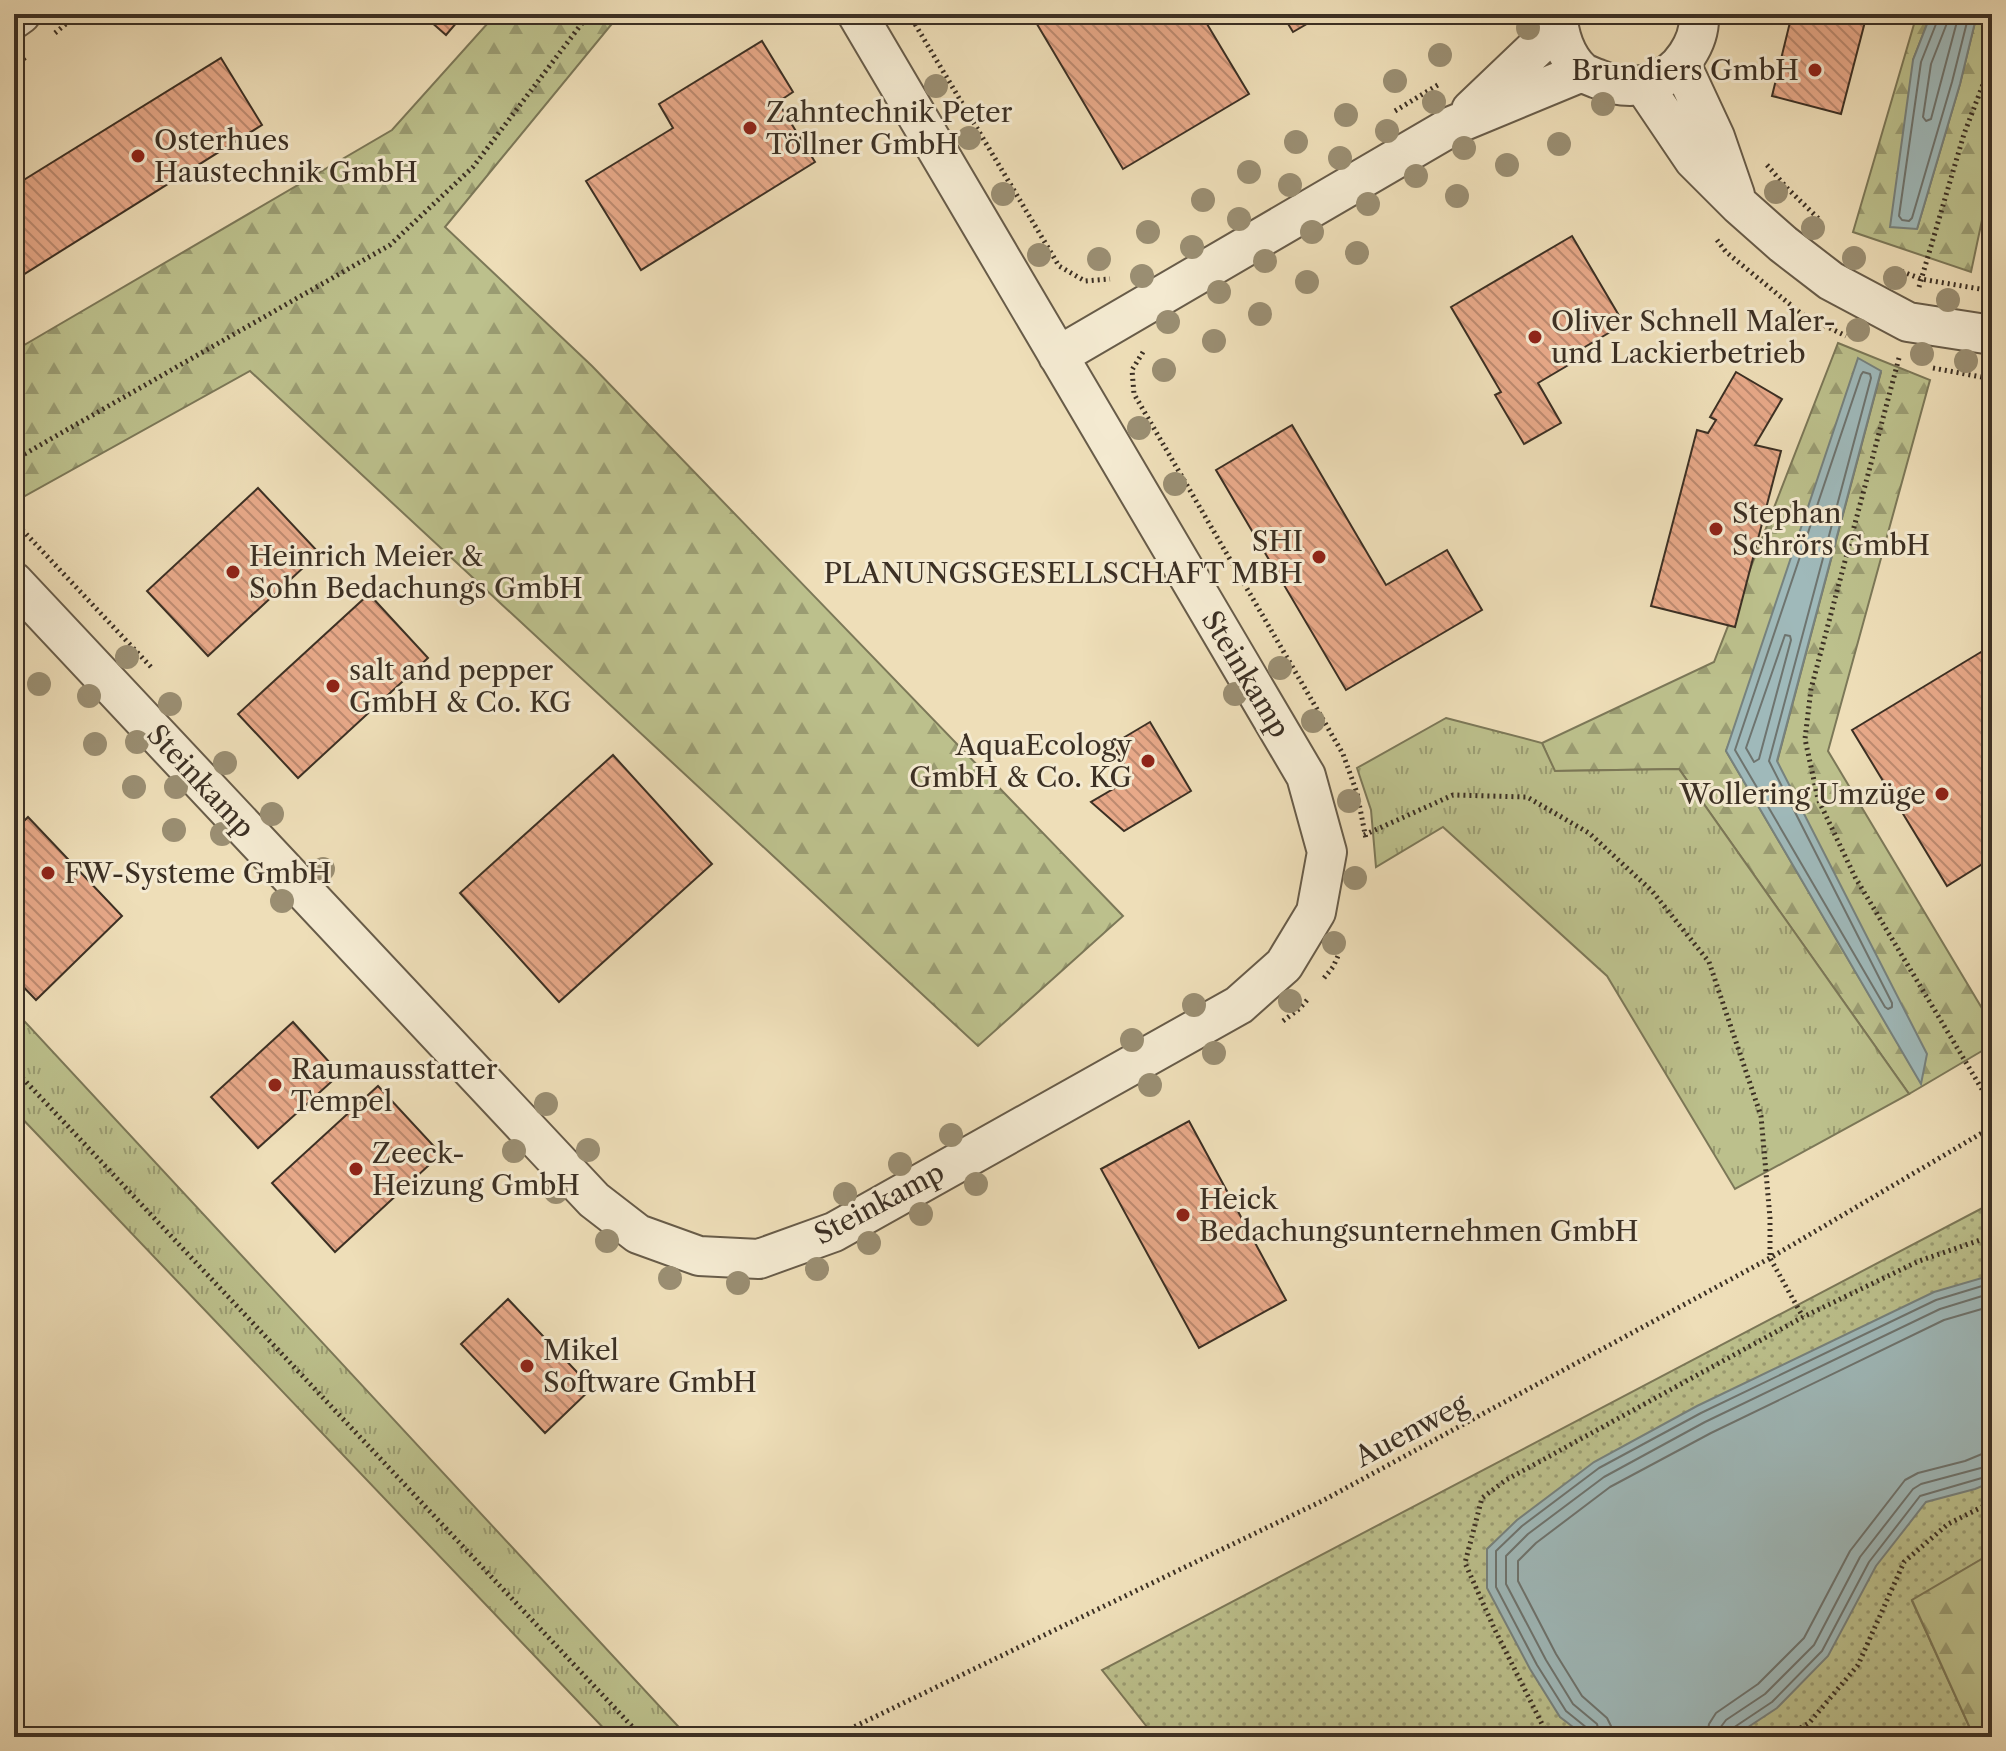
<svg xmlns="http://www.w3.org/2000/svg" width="2006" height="1751" font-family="'Libre Caslon Text',serif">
<defs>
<pattern id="grass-dots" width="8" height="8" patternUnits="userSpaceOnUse" patternTransform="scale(2)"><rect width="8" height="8" fill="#bcc08c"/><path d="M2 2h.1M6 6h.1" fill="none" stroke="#9a9c72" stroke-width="1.8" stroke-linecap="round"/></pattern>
<pattern id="forest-firs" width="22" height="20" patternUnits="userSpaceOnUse" patternTransform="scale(2)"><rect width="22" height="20" fill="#bcc08c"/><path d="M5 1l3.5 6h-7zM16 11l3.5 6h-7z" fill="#9a9c72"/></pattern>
<pattern id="park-tufts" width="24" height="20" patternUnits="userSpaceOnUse" patternTransform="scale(2)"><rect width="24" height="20" fill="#bcc08c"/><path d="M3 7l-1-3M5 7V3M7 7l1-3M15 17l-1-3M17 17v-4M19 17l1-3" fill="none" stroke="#9a9c72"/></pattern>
<pattern id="building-back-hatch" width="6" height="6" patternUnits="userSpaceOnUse" patternTransform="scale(2)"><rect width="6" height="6" fill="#e8a989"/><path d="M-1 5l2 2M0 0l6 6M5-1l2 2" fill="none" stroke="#bd8a70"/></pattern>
</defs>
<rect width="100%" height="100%" fill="#eedeb8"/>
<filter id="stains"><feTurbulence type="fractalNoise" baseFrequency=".0025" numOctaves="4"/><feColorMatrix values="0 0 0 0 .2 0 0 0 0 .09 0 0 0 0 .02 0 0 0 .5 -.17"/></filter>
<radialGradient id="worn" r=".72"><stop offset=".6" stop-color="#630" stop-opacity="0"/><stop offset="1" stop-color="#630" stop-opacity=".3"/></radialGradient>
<!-- grass -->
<path fill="url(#grass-dots)" stroke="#7c7858" stroke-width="2" d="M1992 1203V1553L1912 1601 1974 1737H1155L1102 1670Z"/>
<!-- forest -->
<path fill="url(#forest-firs)" stroke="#7c7858" stroke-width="2" fill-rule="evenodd" d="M496 14H620L445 227 592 366 1123 916 978 1046 250 371 14 502V351L392 130Z
M1917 14H1931L1913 60 1917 229 1960 84 1977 14H1992V173L1971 272 1853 232Z
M1838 343 1930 380 1828 751 1992 1025V1045L1909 1094 1679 769 1554 771 1542 743 1714 662ZM1881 372 1777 762 1921 1083 1726 751Z
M1992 1553V1737H1974L1912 1600Z"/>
<!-- park -->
<path fill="url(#park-tufts)" stroke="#7c7858" stroke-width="2" d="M1446 718 1542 743 1555 771 1679 769 1909 1094 1735 1189 1607 976 1443 827 1376 867 1371 810 1357 768Z
M14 1010 688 1737H612L14 1110Z"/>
<!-- water -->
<path fill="#9fb9ba" stroke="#77827e" stroke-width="2" d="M1931 14H1977L1960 84 1917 229 1890 227 1913 60Z
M1858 358 1881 371 1777 761 1927 1054 1921 1084 1726 751Z
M1992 1275V1482L1975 1489 1926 1502 1876 1566 1828 1656 1777 1708 1733 1737H1586L1560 1717 1530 1669 1487 1588V1549L1517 1520 1594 1462 1697 1406 1934 1292Z"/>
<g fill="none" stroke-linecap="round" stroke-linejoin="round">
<!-- shore -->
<path stroke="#6e746f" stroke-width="2" d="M1938 14V19L1921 62 1899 216 1902 220 1909 221 1912 218 1952 82 1969 14
M1948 14 1947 23 1931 64 1923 117 1926 121 1931 119 1959 14
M1863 372 1870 374 1871 378 1769 761 1892 1003V1007L1888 1009 1885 1007 1735 750 1861 375Z
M1785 635 1790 636 1791 640 1759 759 1754 762 1746 748Z
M1590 1737 1587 1728 1566 1711 1537 1665 1496 1587V1551L1522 1526 1599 1468 1701 1413 1936 1300 1992 1283
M1600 1737 1597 1724 1573 1704 1546 1660 1506 1584V1556L1528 1534 1604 1477 1705 1422 1940 1309 1992 1293
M1612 1737 1611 1726 1607 1718 1582 1696 1556 1654 1518 1581V1561L1536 1543 1610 1487 1711 1433 1944 1320 1992 1306
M1707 1737 1709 1724 1716 1713 1758 1684 1804 1638 1850 1551 1905 1480 1918 1473 1965 1461 1982 1454 1992 1453
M1719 1737 1720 1728 1726 1720 1765 1694 1814 1645 1860 1557 1913 1489 1921 1484 1992 1465
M1729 1737 1733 1728 1772 1702 1822 1651 1869 1562 1920 1496 1992 1475"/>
</g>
<!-- building -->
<path fill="url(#building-back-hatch)" stroke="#3c3024" stroke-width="2" d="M422 14H464L446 35Z
M1031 14H1201L1249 94 1123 169Z
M1282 14H1324L1293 32Z
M1792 14H1867L1841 114 1772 96Z
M762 41 793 92 778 102 815 162 641 270 586 181 673 128 659 104Z
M221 58 262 125 18 278 14 271V186Z
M1572 236 1624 324 1578 351 1582 357 1538 383 1561 423 1524 444 1495 395 1501 392 1451 307Z
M1736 372 1782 399 1755 445 1781 451 1735 627 1651 606 1697 430 1708 433 1716 420 1710 417Z
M1292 425 1386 585 1447 550 1482 610 1346 690 1216 470Z
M258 488 319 553 208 656 147 591Z
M369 594 428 658 298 778 238 714Z
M1981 652 1992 670V858L1947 886 1852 730Z
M1150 722 1191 791 1124 831 1091 802 1132 778 1113 744Z
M613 755 712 864 559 1002 460 893Z
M28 817 122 916 36 1000 14 977V831Z
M293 1022 340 1074 258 1148 211 1097Z
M378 1086 441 1154 335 1252 272 1183Z
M1189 1121 1286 1300 1199 1348 1101 1169Z
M508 1299 592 1388 545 1433 461 1344Z"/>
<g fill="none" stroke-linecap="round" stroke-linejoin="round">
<defs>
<path id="minor" d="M1558 14C1558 34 1566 57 1581 71 1586 75 1593 77 1598 79 1631 93 1667 86 1687 55 1695 43 1700 29 1699 14
M14 19 21 14
M1681 64 1715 137 1735 195
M1644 86 1694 160 1739 205 1783 244 1831 281 1908 322 1992 335
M1471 110 1558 27
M1058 356 1454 125 1582 72
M14 582 594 1200 638 1234 699 1256 759 1259 834 1232 1239 1005 1284 965 1316 912 1327 852 1306 776 857 14"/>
</defs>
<!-- minor casing -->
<use href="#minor" stroke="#685c49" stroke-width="42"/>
<!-- path -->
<path stroke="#3c3024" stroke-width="5" stroke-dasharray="2 4" stroke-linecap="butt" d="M909 14 1059 266 1085 281 1110 279
M55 33 78 14
M14 66 26 57
M1395 111 1441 83
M1767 165 1788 189 1821 221
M1717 240 1726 252 1803 315 1846 336
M1896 269 1921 279 1992 291
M1919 287 1964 134 1992 61
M1143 352 1132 370 1134 394 1343 754 1357 793 1366 839
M1899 358 1811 689 1805 739 1818 799 1855 877 1992 1106
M1933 368 1992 379
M14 460 390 245 473 167 589 14
M14 521 151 667
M1364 835 1453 795 1527 797 1589 833 1652 891 1709 962 1761 1116 1770 1218V1258L1803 1317
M1324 978 1333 967 1338 956
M1283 1021 1299 1009 1308 999
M14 1069 642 1737
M833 1737 1322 1501 1770 1258 1992 1127
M1553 1737 1545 1730 1494 1628 1465 1563 1482 1498 1506 1480 1803 1317 1919 1261 1986 1238H1992
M1785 1737 1809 1723 1858 1665 1904 1562 1948 1524 1992 1502"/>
<!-- minor -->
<use href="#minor" stroke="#f4ead1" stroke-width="38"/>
</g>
<!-- trees -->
<g fill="#9a8e72">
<circle cx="1528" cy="28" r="12"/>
<circle cx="1440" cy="55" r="12"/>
<circle cx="1395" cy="81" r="12"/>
<circle cx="936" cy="86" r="12"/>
<circle cx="1434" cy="102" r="12"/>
<circle cx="1603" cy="104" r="12"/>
<circle cx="1346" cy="115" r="12"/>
<circle cx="1387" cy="131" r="12"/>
<circle cx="969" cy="138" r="12"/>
<circle cx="1296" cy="142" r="12"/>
<circle cx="1559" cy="144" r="12"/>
<circle cx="1464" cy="148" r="12"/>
<circle cx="1340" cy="158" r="12"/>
<circle cx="1507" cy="165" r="12"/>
<circle cx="1249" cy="172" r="12"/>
<circle cx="1416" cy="176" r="12"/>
<circle cx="1290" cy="185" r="12"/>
<circle cx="1776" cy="192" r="12"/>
<circle cx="1003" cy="194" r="12"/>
<circle cx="1457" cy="196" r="12"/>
<circle cx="1203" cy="200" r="12"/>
<circle cx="1368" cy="204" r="12"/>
<circle cx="1239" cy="219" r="12"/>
<circle cx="1813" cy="228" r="12"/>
<circle cx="1148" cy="232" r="12"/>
<circle cx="1312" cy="232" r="12"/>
<circle cx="1192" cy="247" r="12"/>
<circle cx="1357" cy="253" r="12"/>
<circle cx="1039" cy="255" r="12"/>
<circle cx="1854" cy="258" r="12"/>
<circle cx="1099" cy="259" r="12"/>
<circle cx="1265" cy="261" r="12"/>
<circle cx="1142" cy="276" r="12"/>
<circle cx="1895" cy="278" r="12"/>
<circle cx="1307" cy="282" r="12"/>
<circle cx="1219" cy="292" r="12"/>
<circle cx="1948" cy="300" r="12"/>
<circle cx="1260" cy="314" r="12"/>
<circle cx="1168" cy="322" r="12"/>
<circle cx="1858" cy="330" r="12"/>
<circle cx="1214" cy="341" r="12"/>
<circle cx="1922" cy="354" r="12"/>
<circle cx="1966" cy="361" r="12"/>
<circle cx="1164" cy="370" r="12"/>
<circle cx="1139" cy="428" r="12"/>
<circle cx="1175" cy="484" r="12"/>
<circle cx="127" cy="657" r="12"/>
<circle cx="1280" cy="668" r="12"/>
<circle cx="39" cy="684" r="12"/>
<circle cx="1235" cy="694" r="12"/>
<circle cx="89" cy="696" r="12"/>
<circle cx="170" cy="704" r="12"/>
<circle cx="1313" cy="721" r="12"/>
<circle cx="137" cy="742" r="12"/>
<circle cx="95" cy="744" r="12"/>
<circle cx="225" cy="763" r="12"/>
<circle cx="134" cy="787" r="12"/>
<circle cx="176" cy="787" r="12"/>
<circle cx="1349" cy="801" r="12"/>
<circle cx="272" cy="814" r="12"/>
<circle cx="174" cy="830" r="12"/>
<circle cx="222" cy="834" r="12"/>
<circle cx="323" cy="869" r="12"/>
<circle cx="1355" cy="878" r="12"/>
<circle cx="282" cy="901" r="12"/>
<circle cx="1334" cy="943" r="12"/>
<circle cx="1290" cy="1001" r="12"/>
<circle cx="1194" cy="1005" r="12"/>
<circle cx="1132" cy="1040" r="12"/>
<circle cx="1214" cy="1053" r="12"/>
<circle cx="1150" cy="1085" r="12"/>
<circle cx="546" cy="1104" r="12"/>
<circle cx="951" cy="1135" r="12"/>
<circle cx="588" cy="1150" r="12"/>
<circle cx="514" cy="1151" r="12"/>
<circle cx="900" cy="1164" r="12"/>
<circle cx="976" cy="1184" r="12"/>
<circle cx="556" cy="1192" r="12"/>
<circle cx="845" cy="1194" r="12"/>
<circle cx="921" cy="1214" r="12"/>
<circle cx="607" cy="1241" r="12"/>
<circle cx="869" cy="1243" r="12"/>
<circle cx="817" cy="1269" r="12"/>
<circle cx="670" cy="1278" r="12"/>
<circle cx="738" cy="1283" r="12"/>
</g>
<!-- markers -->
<g fill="#8f2418" stroke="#f4ead1" stroke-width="3">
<circle cx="1815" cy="70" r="8"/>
<circle cx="750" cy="128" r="8"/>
<circle cx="138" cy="156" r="8"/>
<circle cx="1535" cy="337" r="8"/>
<circle cx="1716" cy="529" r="8"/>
<circle cx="1319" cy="557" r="8"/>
<circle cx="233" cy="572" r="8"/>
<circle cx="333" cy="686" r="8"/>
<circle cx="1148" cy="761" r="8"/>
<circle cx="1942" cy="794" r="8"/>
<circle cx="48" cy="873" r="8"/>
<circle cx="275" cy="1085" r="8"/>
<circle cx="356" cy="1169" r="8"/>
<circle cx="1183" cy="1215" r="8"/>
<circle cx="527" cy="1366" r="8"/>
</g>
<g text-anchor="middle" stroke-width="6" stroke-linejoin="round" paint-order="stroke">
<!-- poi labels -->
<g font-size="28" fill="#3c3024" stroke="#f4ead1" text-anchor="start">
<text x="1799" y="80" text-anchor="end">Brundiers GmbH</text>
<text x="766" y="122">Zahntechnik Peter<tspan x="766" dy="32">Töllner GmbH</tspan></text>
<text x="154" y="150">Osterhues<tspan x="154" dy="32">Haustechnik GmbH</tspan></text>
<text x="1551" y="331">Oliver Schnell Maler-<tspan x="1551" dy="32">und Lackierbetrieb</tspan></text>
<text x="1732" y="523">Stephan<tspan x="1732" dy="32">Schrörs GmbH</tspan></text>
<text x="1303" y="551" text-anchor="end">SHI<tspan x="1303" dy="32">PLANUNGSGESELLSCHAFT MBH</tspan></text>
<text x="249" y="566">Heinrich Meier &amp;<tspan x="249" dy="32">Sohn Bedachungs GmbH</tspan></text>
<text x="349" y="680">salt and pepper<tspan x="349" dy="32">GmbH &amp; Co. KG</tspan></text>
<text x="1132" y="755" text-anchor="end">AquaEcology<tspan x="1132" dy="32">GmbH &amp; Co. KG</tspan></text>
<text x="1926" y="804" text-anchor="end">Wollering Umzüge</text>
<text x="64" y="883">FW-Systeme GmbH</text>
<text x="291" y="1079">Raumausstatter<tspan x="291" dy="32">Tempel</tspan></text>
<text x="372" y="1163">Zeeck-<tspan x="372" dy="32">Heizung GmbH</tspan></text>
<text x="1199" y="1209">Heick<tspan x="1199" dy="32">Bedachungsunternehmen GmbH</tspan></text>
<text x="543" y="1360">Mikel<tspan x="543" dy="32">Software GmbH</tspan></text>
</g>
<!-- street labels -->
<g font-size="28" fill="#3c3024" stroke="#f4ead1">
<text transform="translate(1246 674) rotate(59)" y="10">Steinkamp</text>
<text transform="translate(201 781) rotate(47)" y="10">Steinkamp</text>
<text transform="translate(879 1203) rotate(-28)" y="10">Steinkamp</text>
<text transform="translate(1411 1430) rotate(-28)" y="10">Auenweg</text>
</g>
</g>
<!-- margin -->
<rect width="2006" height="1751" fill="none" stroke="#eedeb8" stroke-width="48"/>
<rect x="16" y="16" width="1974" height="1719" fill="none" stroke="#3c3024" stroke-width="4"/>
<rect x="24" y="24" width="1958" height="1703" fill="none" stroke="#3c3024" stroke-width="2"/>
<rect width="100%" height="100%" filter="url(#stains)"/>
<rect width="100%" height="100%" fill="url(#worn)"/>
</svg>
